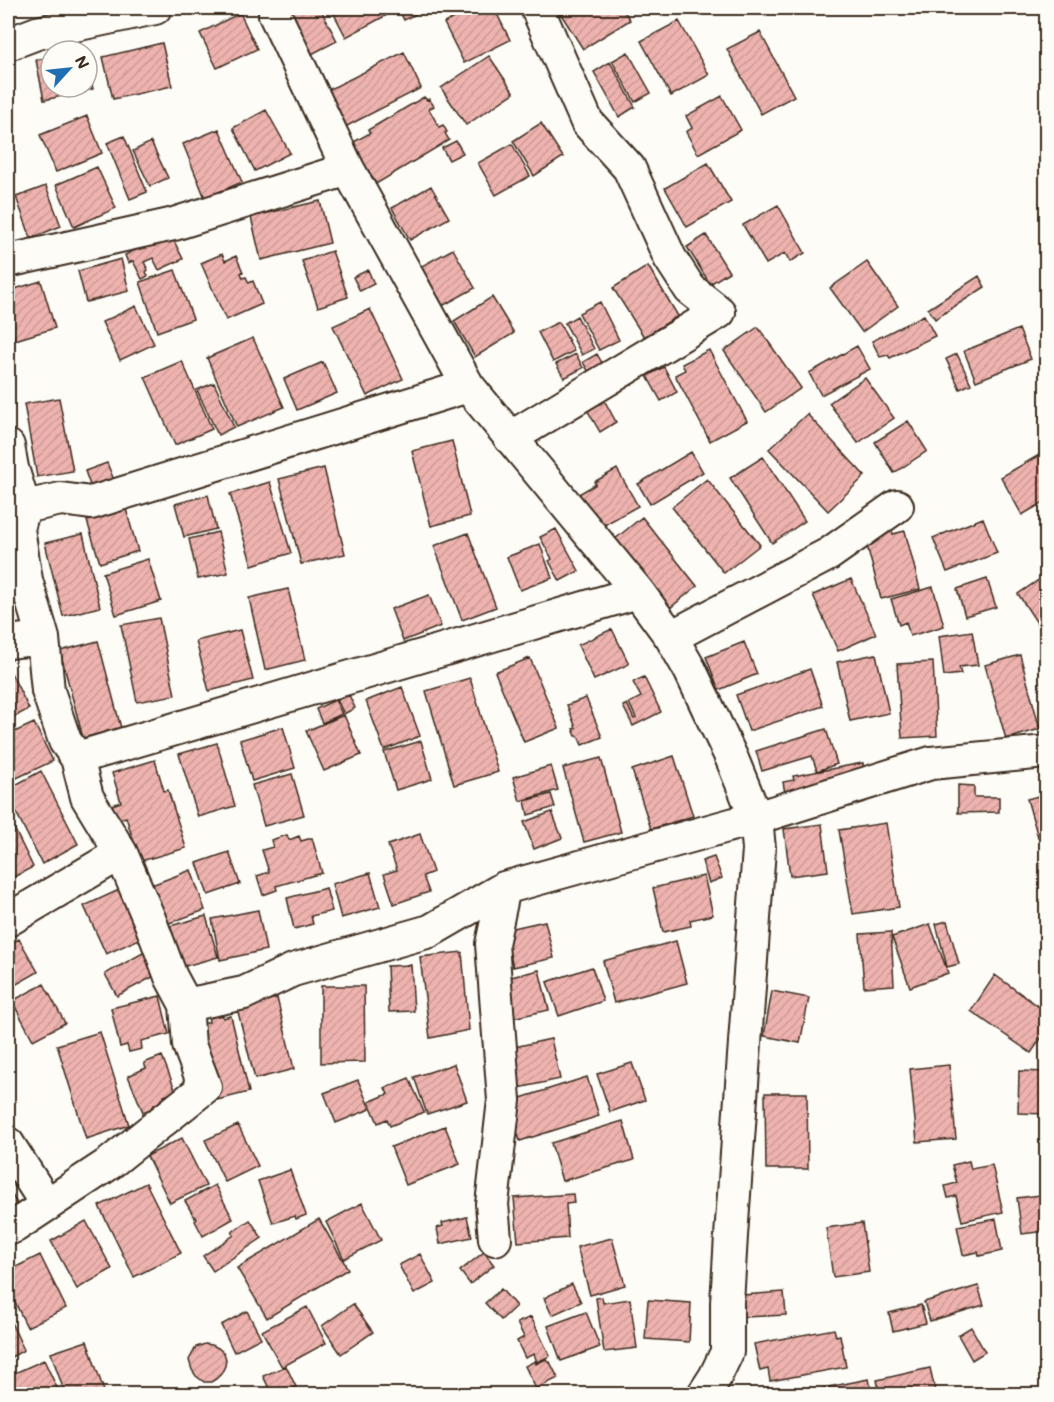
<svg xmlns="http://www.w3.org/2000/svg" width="1054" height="1402" font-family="Mali,sans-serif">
<defs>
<pattern id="building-hatch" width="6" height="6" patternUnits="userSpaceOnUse" patternTransform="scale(1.5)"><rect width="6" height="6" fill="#eeb3af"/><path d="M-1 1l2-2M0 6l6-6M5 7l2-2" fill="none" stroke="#cd9a96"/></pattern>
</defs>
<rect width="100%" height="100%" fill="#fdfcf7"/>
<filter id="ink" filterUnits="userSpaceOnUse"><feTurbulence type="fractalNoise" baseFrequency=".0167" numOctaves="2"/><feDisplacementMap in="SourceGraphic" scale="12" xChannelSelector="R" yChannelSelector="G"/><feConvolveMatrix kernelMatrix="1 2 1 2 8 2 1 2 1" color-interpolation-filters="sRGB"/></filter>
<g filter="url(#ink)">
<!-- building -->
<path fill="url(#building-hatch)" stroke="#3b2a1e" stroke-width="1.5" d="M279 8H320L337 41 304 58Z
M331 8H383L387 15 346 37Z
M398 8H428L404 20Z
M474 8H494L510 40 464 63 444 23Z
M557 8H622L630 20 583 49Z
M240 13 257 49 217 68 200 33Z
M679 21 709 75 671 96 641 41Z
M760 32 794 96 761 114 727 49Z
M162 43 172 86 113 99 103 57Z
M404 52 421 88 345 127 326 91Z
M628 52 651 93 635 102 612 61Z
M489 56 514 93 466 125 441 88Z
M51 57V87H87V62L93 89 44 100 36 60Z
M610 62 635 107 619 117 594 72Z
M722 96 741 130 698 154 686 132 692 128 686 116Z
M424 97 427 100 429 99 434 106 429 109 439 127 443 125 447 132 445 133 449 140 376 184 353 145 338 143 351 136 354 142 370 133 368 130Z
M266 110 290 153 255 171 233 128Z
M87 116 102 153 56 172 40 135Z
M541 123 563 157 534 176 513 141Z
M219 129 242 182 205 198 183 144Z
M124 136 147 192 130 199 107 143Z
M456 141 463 153 449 160 442 148Z
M151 142 168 178 150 186 133 151Z
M512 144 530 176 496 195 478 163Z
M708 163 731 202 687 227 665 188Z
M97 167 116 208 74 227 56 185Z
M46 186 61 226 31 238 16 197Z
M431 186 449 218 410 240 392 208Z
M320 201 330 243 261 260 251 217Z
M778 205 805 253 790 262 785 253 766 264 743 225Z
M170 233 183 259 159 270 153 258 144 262 148 270 146 272 148 276 142 279 133 261 128 263 125 255Z
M706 235 729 272 710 284 687 247Z
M453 249 475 288 442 306 446 313 435 319 418 268Z
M332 251 348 297 318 307 302 261Z
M222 254 225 261 236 256 243 272 241 273 243 278 246 277 249 283 253 281 262 304 226 320 201 263Z
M121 259 129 291 86 302 78 271Z
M867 262 898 306 862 332 830 288Z
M648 266 678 316 644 337 613 288Z
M175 270 193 319 157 332 140 282Z
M368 270 374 284 360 291 353 277Z
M979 276 985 287 935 319 928 309Z
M41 281 55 328 15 340 8 315V291Z
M492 297 514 333 475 357 454 321Z
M600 302 619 340 599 350 579 313Z
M136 306 154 344 120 360 102 322Z
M370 309 403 379 367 396 333 326Z
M924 315 935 336 890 358 888 355 880 357 872 341Z
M577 316 594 349 582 355 565 323Z
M559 322 574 351 553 362 538 332Z
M758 327 801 388 766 412 724 351Z
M1019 329 1031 359 976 381 964 351Z
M253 338 284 407 237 427 207 358Z
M857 346 870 369 821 395 809 373Z
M709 350 747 421 710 441 675 375 685 370 682 364Z
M576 354 583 368 564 378 556 364Z
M597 354 605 368 591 376 583 362Z
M957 354 971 384 960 389 946 359Z
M182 361 212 429 175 445 145 377Z
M323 362 337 393 297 410 284 379Z
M664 367 677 392 661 401 647 376Z
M865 378 894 418 858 443 829 403Z
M214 383 234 427 218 435 197 390Z
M602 396 616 422 600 432 585 406Z
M59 398 73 471 37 477 24 404Z
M807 414 865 476 828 511 769 449Z
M908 421 927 451 894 473 875 442Z
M452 441 470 516 431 526 412 451Z
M1046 451V501L1022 515 1001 477Z
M691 452 703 472 650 504 638 484Z
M763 457 805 521 772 543 730 478Z
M107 463 114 480 91 488 85 471Z
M324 468 345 554 301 564 279 479Z
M617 469 638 506 597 529 577 495 596 484 594 482Z
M707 479 760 545 724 573 672 507Z
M270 482 291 553 252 565 230 494Z
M208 495 216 529 184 537 175 504Z
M126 509 138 551 100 563 87 521Z
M642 517 697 586 664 613 609 544Z
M983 518 997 553 947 572 933 538Z
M556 529 579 571 560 581 549 561 552 559 540 537Z
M892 531 893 534 905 531 920 589 881 599 865 538Z
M218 532 228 573 198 579 189 539Z
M468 533 496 607 462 620 434 546Z
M83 534 100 607 63 616 45 543Z
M540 544 552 578 520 590 507 557Z
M148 559 161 601 116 615 103 573Z
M1046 575V625L1041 629 1018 594Z
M851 579 876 634 838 651 813 595Z
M987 579 996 607 965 616 957 589Z
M933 587 944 626 910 636 906 622 899 625 891 599Z
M288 589 305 660 265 670 249 598Z
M429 595 441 626 403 641 391 609Z
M159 618 175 695 137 702 121 625Z
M612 629 629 664 594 680 578 645Z
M240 630 253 680 209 691 196 641Z
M972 631 978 665 959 667 961 674 944 676 939 636Z
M98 641 121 728 83 738 60 651Z
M744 642 757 674 719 690 706 657Z
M876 654 889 713 850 721 837 662Z
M1020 655 1040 729 1006 739 985 665Z
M530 658 559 728 524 742 495 672Z
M933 662 937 736 902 738 897 664Z
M810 669 823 706 749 731 736 695Z
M10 671 29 709 8 720V673Z
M644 677 661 712 633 726 623 706 627 704 634 719 636 718 629 703 641 697 633 682Z
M470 678 498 772 454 785 426 691Z
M402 687 420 736 384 750 366 701Z
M349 695 355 708 344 714 337 700Z
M586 698 602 737 582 745 578 736H576L573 729 576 728 567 705Z
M335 700 342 714 322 723 316 709Z
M344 715 361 755 324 771 306 731Z
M34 723 53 761 8 782V735Z
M283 727 295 768 252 781 240 740Z
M826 729 837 764 817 771 812 756 762 771 756 751Z
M421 741 432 779 396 790 384 752Z
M217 743 235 806 198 817 179 754Z
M674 756 693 816 651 829 632 770Z
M601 758 621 832 584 842 563 768Z
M155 760 164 791 168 790 186 848 134 863 136 849 126 817 117 820 112 805 121 802 112 773Z
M863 763 865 779 785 793 783 782 794 780 793 776Z
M551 766 558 790 520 801 513 777Z
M41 771 78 844 42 864 8 796V789Z
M292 774 304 815 264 826 252 785Z
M958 785 974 786V797H999V812L958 813Z
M551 794 555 807 528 815 525 801Z
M1046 794V834L1038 837 1027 799Z
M552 812 562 838 534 849 524 822Z
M8 816 33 867 8 880Z
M886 823 899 907 853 914 839 830Z
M822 824 828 871 790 876 784 829Z
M420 834 433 872 423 876 429 892 394 904 384 874 397 870 388 845Z
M287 835 289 840 299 836 301 841 312 838 322 873 276 886 277 890 263 895 257 876 269 872 262 850 273 847 271 840Z
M229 852 240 884 208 895 197 863Z
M714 857 722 878 709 883 702 861Z
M191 870 205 910 161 926 149 886Z
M370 873 380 907 341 918 332 884Z
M704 876 713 915 690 920 691 926 663 932 653 888Z
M326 888 332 911 311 916 313 924 294 929 287 898Z
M121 889 144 937 106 954 84 906Z
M258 910 266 950 220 960 212 919Z
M206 916 218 957 174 969 163 928Z
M545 921 554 958 513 967 504 930Z
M947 921 959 964 947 967 936 924Z
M930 924 948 973 910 987 892 937Z
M891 932 894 985 864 987 860 934Z
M19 939 38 972 8 989V945Z
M676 941 687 983 614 1003 603 961Z
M150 949 162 972 117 996 105 974Z
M462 952 469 1030 430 1038 420 957Z
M411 965 414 1011 389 1012 387 966Z
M592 967 603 1001 559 1016 547 982Z
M539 970 549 1010 512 1018 503 979Z
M995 975 1046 1012V1031L1031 1053 971 1011Z
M44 984 65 1023 33 1040 12 1001Z
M321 986H364L365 1062 321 1063Z
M772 991 809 998 800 1043 764 1036Z
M160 996 169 1034 141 1041 142 1049 129 1052 127 1045 120 1047 111 1008Z
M277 998 294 1069 255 1079 237 1008Z
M222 1012 223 1018 231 1016 249 1092 217 1100 199 1025 209 1022 208 1015Z
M100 1032 129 1125 86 1139 57 1045Z
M551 1039 560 1079 514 1089 505 1049Z
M162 1056 176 1092 164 1096 166 1100 154 1105 155 1107 143 1112 128 1076 146 1068 144 1063Z
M632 1063 645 1100 610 1112 597 1074Z
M454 1064 467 1101 427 1114 414 1077Z
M949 1065 956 1139 917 1142 910 1069Z
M1019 1071 1046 1072V1114L1018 1113Z
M587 1077 599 1116 520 1141 508 1102Z
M409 1078 424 1112 390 1126 387 1119 378 1123 369 1102 388 1094 385 1088Z
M358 1080 370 1109 336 1123 324 1093Z
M765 1093H807L808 1169H766Z
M623 1121 634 1160 562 1181 551 1143Z
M238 1125 258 1166 225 1182 205 1140Z
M445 1126 460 1164 406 1185 391 1147Z
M182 1138 206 1186 170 1203 147 1156Z
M969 1161 971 1169 992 1165 1003 1212 962 1221 956 1196 948 1198 945 1186 957 1183 952 1165Z
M290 1170 306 1215 296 1219 295 1216 273 1223 258 1181Z
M146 1183 181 1253 134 1277 99 1206Z
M215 1185 233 1219 203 1236 195 1221 197 1219 196 1217 195 1218 185 1201Z
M8 1188 19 1207 11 1212 8 1208Z
M573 1194 574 1203 566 1204 568 1238 518 1242 514 1198Z
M1040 1195 1046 1231 1022 1234 1017 1198Z
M362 1203 381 1240 344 1259 326 1222Z
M467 1217 472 1237 440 1244 437 1228 443 1226 442 1223Z
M319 1219 348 1269 267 1318 237 1268Z
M996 1219 1002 1251 979 1256 978 1252 963 1255 957 1226Z
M250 1220 262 1238 213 1271 203 1256 234 1235 232 1232Z
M86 1221 112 1269 77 1289 51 1241Z
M862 1223 869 1272 833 1277 826 1228Z
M612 1238 625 1285 590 1295 577 1247Z
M484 1252 494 1265 470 1284 460 1271Z
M420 1254 435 1283 414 1294 399 1265Z
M40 1255 66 1308 27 1327 8 1288V1271Z
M572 1284 581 1302 552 1315 544 1298Z
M978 1286 984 1305 930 1321 924 1302Z
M501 1289 516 1306 501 1320 485 1303Z
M784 1292 786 1315 744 1317 742 1295Z
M602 1297 603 1303 630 1299 637 1348 604 1352 596 1298Z
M648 1300 691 1303 689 1342 645 1339Z
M353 1304 373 1332 341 1354 322 1326Z
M921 1305 926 1323 893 1331 889 1313Z
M307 1307 326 1343 282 1367 262 1331Z
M247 1311 261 1338 234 1352 221 1325Z
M586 1312 600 1347 561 1361 548 1326Z
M8 1316 24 1350 8 1359Z
M531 1317 550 1356 537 1362 534 1354 525 1358 517 1341 524 1337 517 1323Z
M971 1327 985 1352 972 1360 958 1335Z
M834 1329 836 1336 840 1335 846 1367 770 1381 768 1369 760 1371 754 1344Z
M87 1341 105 1394H65L51 1353Z
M205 1344 212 1345 218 1348 224 1353 226 1359 225 1366 221 1374 216 1379 211 1382H204L196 1376 192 1370 189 1360 196 1347Z
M546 1359 549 1363 550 1362 558 1378 536 1389 525 1366 535 1361 536 1364Z
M44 1360 59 1392 52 1394H8V1376Z
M286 1366 296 1387 281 1394H272L263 1376Z
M930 1368 936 1394H880L877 1380Z
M869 1379 872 1394H824L823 1388Z"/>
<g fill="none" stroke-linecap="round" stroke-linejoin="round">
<defs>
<path id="minor" d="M275 15 348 169 468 386 638 592 671 637 690 670 732 759 756 818 759 849 731 1236 727 1303V1352L715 1377 704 1394
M8 44 37 33 155 8
M8 261 174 224 348 169
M510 438 719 312 690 289 670 258 629 168 587 122 537 8
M8 446 12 468 24 507 61 499 91 503 468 386
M671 637 829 554 897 506
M43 638 48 691 65 741 77 758 638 592
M8 642 43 638 26 580 18 529 24 507
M8 920 121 853 87 797 77 758
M186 1005 244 993 293 970 430 931 504 888 756 818 931 763 1046 752
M8 1144 47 1205
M8 1229 15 1226 110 1163 205 1087 189 1045 186 1005 171 977 150 921 121 853
M495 1239 492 1204 504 1100 492 944 504 888"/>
</defs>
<!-- minor casing -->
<use href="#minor" stroke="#3b2a1e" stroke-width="36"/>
<!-- minor -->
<use href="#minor" stroke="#fdfcf7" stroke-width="32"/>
</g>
</g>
<!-- margin -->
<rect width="1054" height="1402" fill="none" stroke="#fdfcf7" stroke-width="30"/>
<rect x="15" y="15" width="1024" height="1372" fill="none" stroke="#3b2a1e" stroke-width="2" filter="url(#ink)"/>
<!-- north arrow -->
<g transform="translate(69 69) rotate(63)"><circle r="28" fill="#fdfcf7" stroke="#afa8a0" stroke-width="1.5"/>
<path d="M0-4.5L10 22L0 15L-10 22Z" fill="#1f6fb2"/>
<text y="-9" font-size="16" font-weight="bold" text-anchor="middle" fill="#3b2a1e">N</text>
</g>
</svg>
